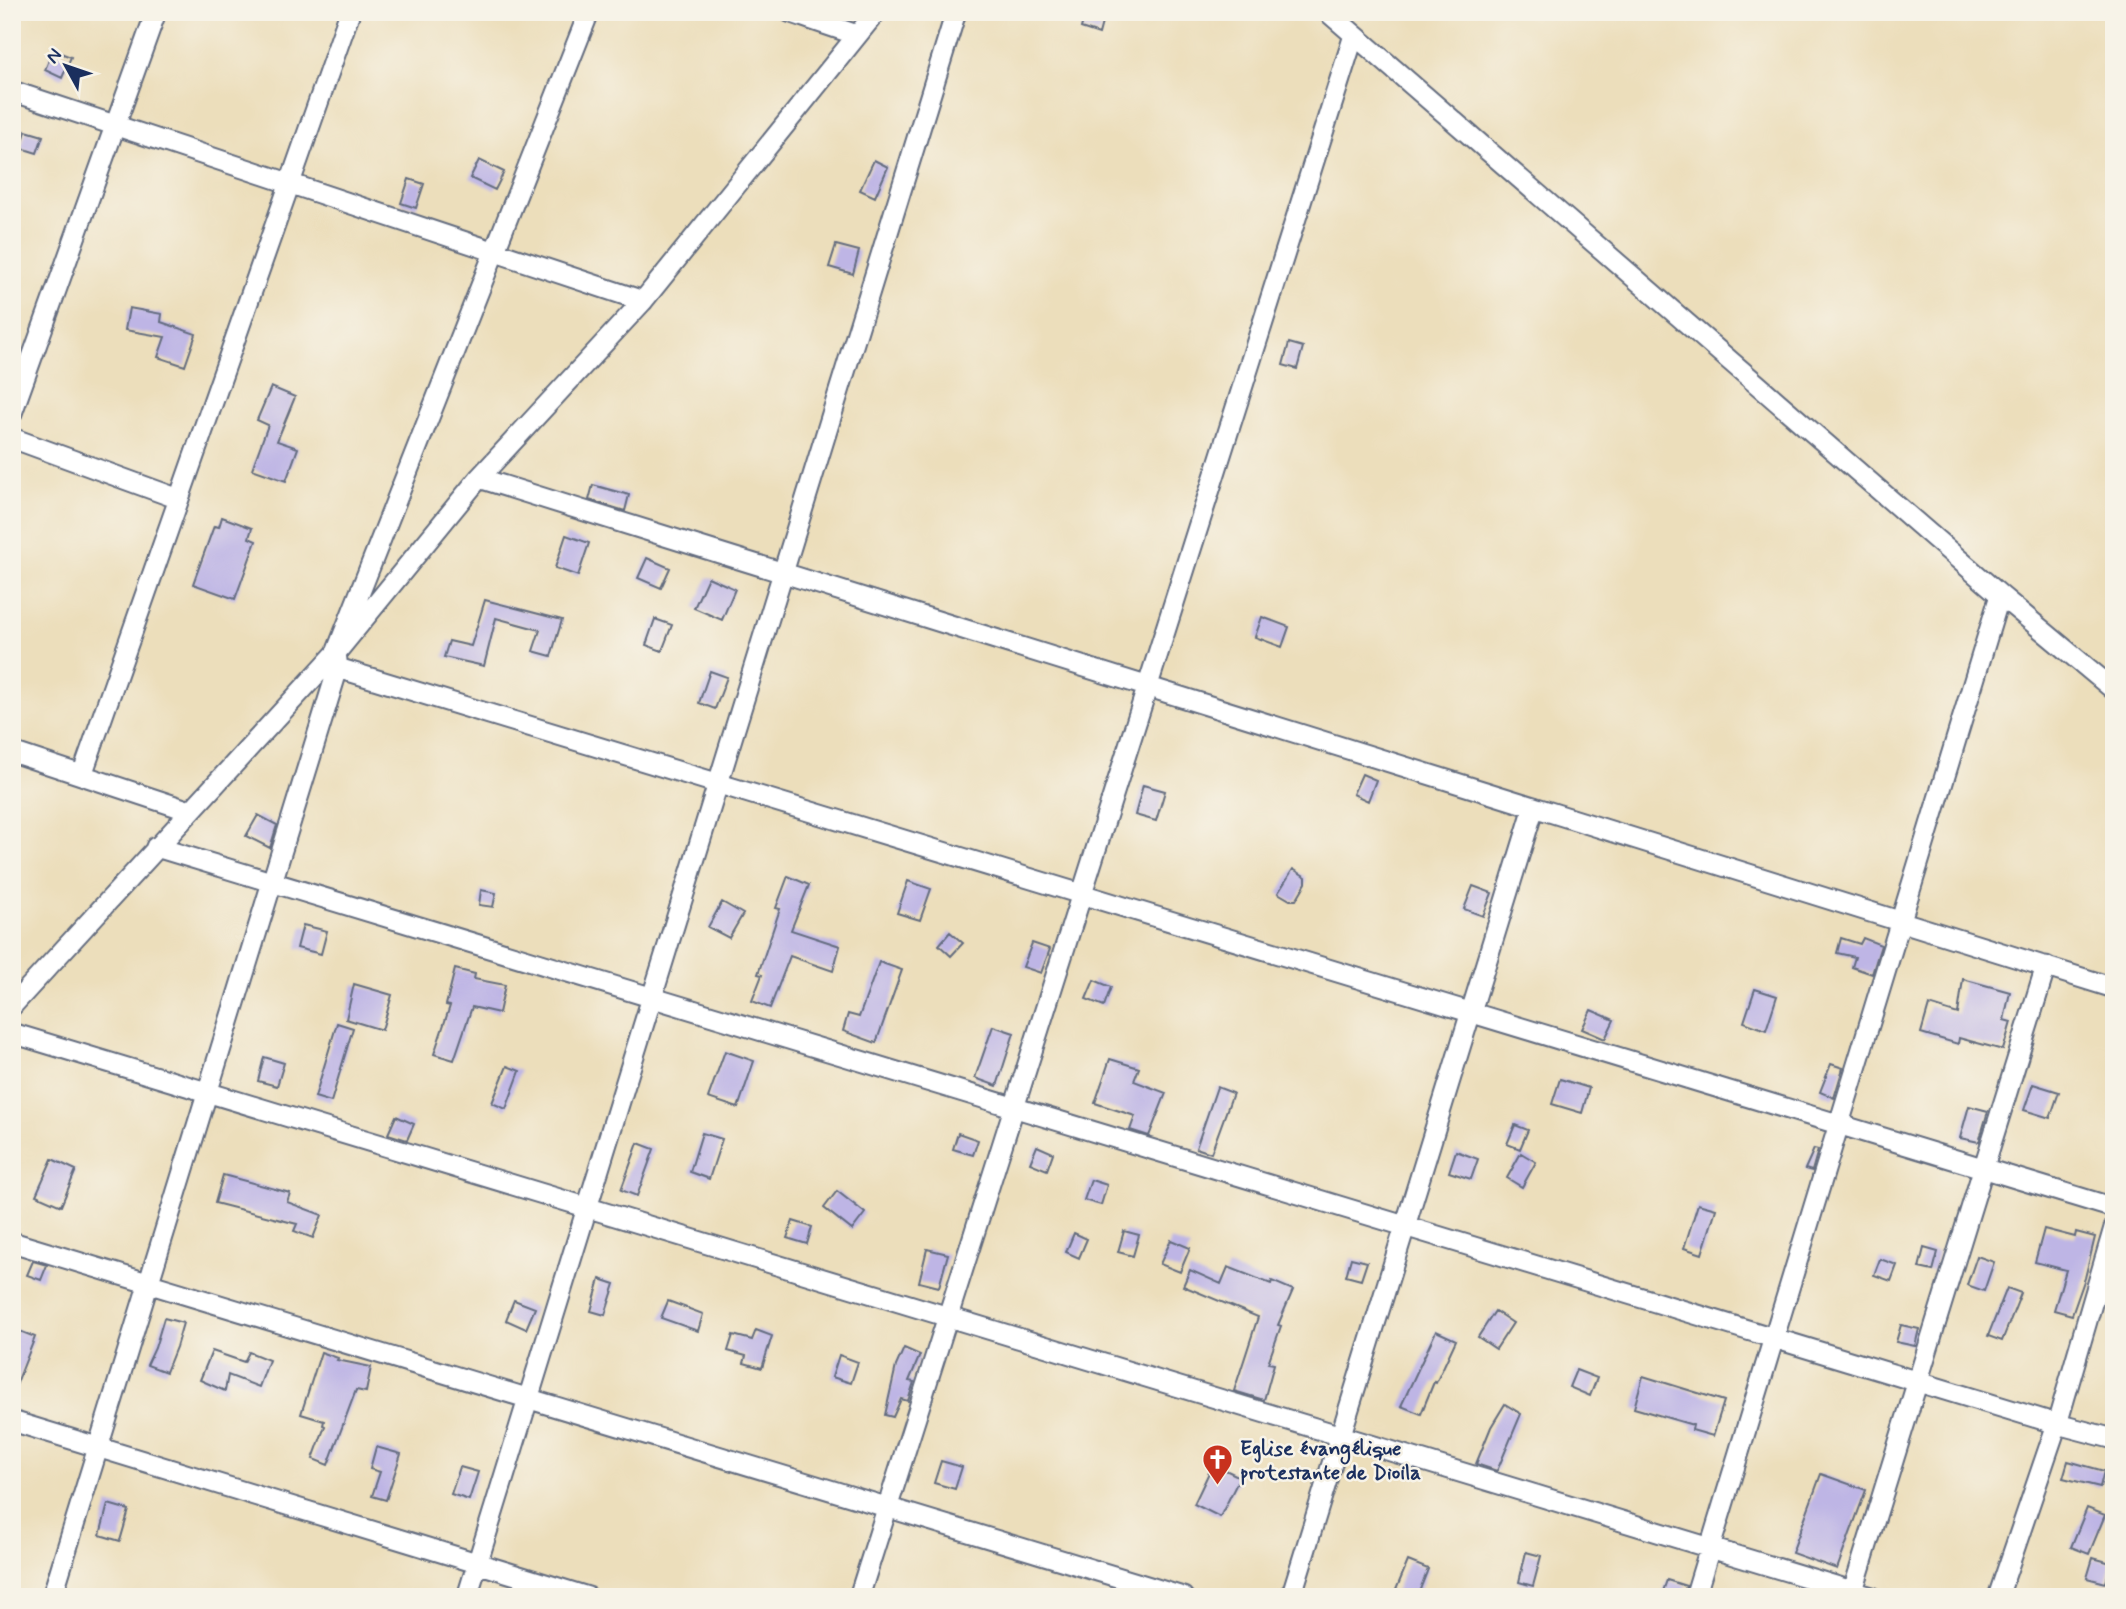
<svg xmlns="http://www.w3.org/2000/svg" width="2126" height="1609" font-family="Mynerve,sans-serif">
<rect width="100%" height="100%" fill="#f7f3e8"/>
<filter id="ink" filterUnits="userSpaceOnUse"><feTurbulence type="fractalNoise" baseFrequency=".0143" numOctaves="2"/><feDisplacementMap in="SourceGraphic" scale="14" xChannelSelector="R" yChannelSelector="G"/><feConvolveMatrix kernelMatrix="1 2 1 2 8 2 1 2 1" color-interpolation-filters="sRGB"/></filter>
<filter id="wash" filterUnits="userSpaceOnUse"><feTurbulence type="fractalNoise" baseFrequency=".00686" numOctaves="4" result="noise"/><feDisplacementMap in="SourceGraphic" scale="28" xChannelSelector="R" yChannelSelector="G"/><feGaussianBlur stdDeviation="1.57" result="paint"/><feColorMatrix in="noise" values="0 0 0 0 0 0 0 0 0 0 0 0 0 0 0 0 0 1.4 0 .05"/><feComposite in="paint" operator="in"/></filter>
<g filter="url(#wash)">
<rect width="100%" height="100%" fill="#ecdebb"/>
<g id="blocks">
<!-- building -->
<path fill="#beb5e5" d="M1085 14 1103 19 1099 34 1081 28Z
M53 50 71 57 62 78 45 70Z
M26 131 43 136 37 153 21 148Z
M479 160 504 172 495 190 470 178Z
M874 160 888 167 875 197 860 190Z
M409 179 424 184 416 208 401 203Z
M836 245 859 251 853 274 829 267Z
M129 308 162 314 161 322 196 334 185 366 158 357 165 337 125 330Z
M1289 343 1303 347 1297 369 1283 365Z
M271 387 295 397 277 441 298 448 286 481 252 469 268 425 257 420Z
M593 485 629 495 625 511 589 500Z
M222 517 252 528 249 538 256 541 235 599 193 584 214 526 219 527Z
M566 535 589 543 578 576 555 568Z
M647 558 670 568 661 588 638 578Z
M708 577 735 589 722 620 694 608Z
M485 600 562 620 551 656 533 651 540 630 496 618 484 666 444 657 449 641 471 646Z
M1262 617 1289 627 1282 647 1255 637Z
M655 619 672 625 662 651 646 645Z
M710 671 727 677 715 709 699 703Z
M1362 774 1376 780 1368 801 1353 794Z
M1143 785 1165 791 1156 821 1135 815Z
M258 815 277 825 270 848 246 836Z
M1293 869 1306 877V883L1296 900H1290L1278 893Z
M788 876 809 885 791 930 840 946 833 971 790 956 770 1008 752 1001 762 975 758 974 780 909 776 908Z
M908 881 931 889 920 920 897 913Z
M1473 886 1492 893 1483 916 1464 909Z
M481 890 496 893 493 907 479 905Z
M722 902 743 914 729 938 708 927Z
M303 925 327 931 321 954 297 948Z
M950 932 963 943 951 956 939 945Z
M1841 938 1860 944 1863 938 1881 945 1872 974 1852 967 1855 957 1837 953Z
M1032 943 1050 949 1041 973 1023 967Z
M879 962 902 970 876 1043 843 1031 848 1014 859 1017Z
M455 969 475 974 474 979 505 985 499 1013 472 1007 454 1060 434 1054 450 1006 446 1005Z
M1963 979 2010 992 2004 1020 2011 1022 2003 1050 1959 1038 1958 1044 1921 1033 1929 1005 1958 1014Z
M1094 980 1111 987 1104 1006 1086 999Z
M354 984 392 995 382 1030 346 1019Z
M1755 989 1777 996 1766 1030 1744 1022Z
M1591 1010 1614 1020 1605 1039 1582 1029Z
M337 1023 353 1028 331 1102 315 1097Z
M993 1026 1014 1033 997 1086 975 1078Z
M725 1051 754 1061 738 1108 708 1098Z
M264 1057 284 1063 277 1086 258 1081Z
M1110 1059 1139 1068 1134 1081 1166 1093 1149 1136 1130 1130 1135 1116 1095 1103Z
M1831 1064 1843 1068 1834 1098 1820 1092Z
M507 1066 520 1071 506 1109 492 1103Z
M1560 1079 1589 1088 1582 1113 1552 1104Z
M2033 1084 2059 1092 2050 1118 2024 1110Z
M1217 1087 1233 1093 1211 1153 1196 1148Z
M1969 1106 1988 1111 1979 1142 1960 1138Z
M396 1116 414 1124 407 1140 388 1134Z
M1515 1125 1528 1130 1520 1149 1507 1144Z
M702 1133 722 1139 709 1179 690 1172Z
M958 1133 978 1140 973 1155 953 1149Z
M638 1143 654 1149 637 1196 621 1190Z
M1037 1146 1053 1153 1047 1170 1030 1163Z
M1814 1149 1818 1150 1812 1171 1805 1169Z
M1456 1151 1478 1159 1471 1179 1449 1172Z
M1521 1153 1536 1162 1522 1187 1507 1178Z
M52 1159 76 1170 61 1206 36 1195Z
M223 1175 290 1193 287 1202 322 1215 313 1238 294 1231 297 1224 215 1203Z
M1091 1180 1107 1185 1101 1205 1084 1200Z
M837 1191 865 1213 852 1230 824 1208Z
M1698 1204 1716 1209 1702 1254 1684 1248Z
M793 1221 812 1227 807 1244 787 1238Z
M2044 1229 2075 1237 2076 1232 2095 1237 2085 1278 2072 1315 2054 1310 2066 1270 2035 1262Z
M1124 1231 1139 1235 1133 1256 1118 1252Z
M1074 1233 1087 1239 1079 1258 1066 1252Z
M1171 1240 1190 1248 1180 1272 1160 1264Z
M1924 1248 1938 1252 1933 1271 1919 1268Z
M927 1249 948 1254 939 1287 919 1282Z
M1977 1256 1994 1262 1984 1291 1967 1285Z
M1351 1258 1367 1262 1361 1280 1346 1276Z
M1880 1259 1897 1265 1891 1281 1874 1275Z
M33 1261 47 1265 41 1280 27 1275Z
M1228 1267 1271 1284 1272 1281 1293 1290 1278 1325 1281 1326 1268 1363 1274 1364 1264 1400 1234 1391 1258 1317 1183 1286 1190 1270 1221 1284Z
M600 1279 615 1284 605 1315 591 1311Z
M2007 1288 2021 1293 2002 1341 1988 1336Z
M514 1300 535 1308 526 1329 506 1320Z
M668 1301 703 1314 698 1331 661 1318Z
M1495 1311 1513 1323 1496 1349 1478 1337Z
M164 1318 183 1323 176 1347 166 1372 147 1365 155 1348Z
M1901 1325 1919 1329 1915 1346 1896 1342Z
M12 1328 35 1337 13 1393H12Z
M756 1330 772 1336 762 1368 744 1363 746 1356 728 1351 733 1335 752 1340Z
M1436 1331 1456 1340 1436 1383 1434 1382 1421 1414 1401 1406Z
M904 1348 920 1355 909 1381 914 1382 908 1401 901 1399 893 1417 885 1415 896 1366Z
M212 1351 244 1362 249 1352 269 1360 259 1387 228 1375 225 1391 200 1380Z
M321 1352 338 1358 337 1360 371 1367 366 1392 356 1390 328 1465 313 1459 325 1426 323 1425 324 1421 301 1414Z
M839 1355 858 1362 851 1383 832 1377Z
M1576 1370 1597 1378 1590 1396 1569 1387Z
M1643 1376 1724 1401 1713 1436 1692 1430 1693 1425 1634 1408Z
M1505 1404 1521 1414 1497 1471 1476 1464 1491 1427Z
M376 1447 401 1454 386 1500 372 1496 380 1472 370 1469Z
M941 1461 962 1467 955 1489 934 1483Z
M2068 1461 2104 1471 2100 1487 2063 1478Z
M1213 1464 1240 1477 1220 1517 1194 1504Z
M460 1467 478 1472 469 1500 451 1494Z
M1821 1474 1866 1490 1837 1569 1792 1553Z
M108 1504 129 1510 120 1541 100 1535Z
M2087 1508 2105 1515 2089 1554 2071 1547Z
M1526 1552 1541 1556 1533 1586 1519 1582Z
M2093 1558 2111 1563 2106 1583 2087 1578Z
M1408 1561 1428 1569 1417 1597H1393Z
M1667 1580 1686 1586 1683 1597H1661Z"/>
</g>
</g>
<g filter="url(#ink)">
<use href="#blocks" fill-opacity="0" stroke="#646c7f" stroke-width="2"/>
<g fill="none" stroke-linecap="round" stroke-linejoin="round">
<defs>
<path id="minor" d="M789 12 857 35
M1328 12 2000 595 2114 690
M12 91 643 301
M12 413 156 12
M12 438 179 499
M479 478 2114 988
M338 668 2114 1208
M12 752 190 811
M82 775 350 12
M156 847 2057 1424 2114 1439
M12 1006 336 653 479 478 643 301 876 12
M12 1033 1872 1597
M12 1242 1183 1597
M12 1421 588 1597
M52 1597 338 668 336 653 589 12
M467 1597 956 12
M859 1597 1354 35
M1291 1597 1534 807
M1695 1597 2000 595
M1851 1597 2046 966
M1998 1597 2057 1424 2114 1228"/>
</defs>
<!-- minor casing -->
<use href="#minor" stroke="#646c7f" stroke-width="23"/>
<!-- minor -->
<use href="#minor" stroke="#fff" stroke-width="19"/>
</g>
</g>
<!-- icons -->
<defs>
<symbol id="church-pin" viewBox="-11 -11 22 30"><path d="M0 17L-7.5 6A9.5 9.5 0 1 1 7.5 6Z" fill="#c8321e" stroke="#f7f3e8"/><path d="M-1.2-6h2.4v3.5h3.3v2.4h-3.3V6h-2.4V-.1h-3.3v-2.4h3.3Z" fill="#fff"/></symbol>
</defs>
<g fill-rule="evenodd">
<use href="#church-pin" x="1200" y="1442" width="35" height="47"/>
</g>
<g text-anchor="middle" stroke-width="5" stroke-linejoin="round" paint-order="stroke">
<!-- poi labels -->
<g font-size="21" font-weight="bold" fill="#1b2f5e" stroke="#f7f3e8" text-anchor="start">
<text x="1240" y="1455">Eglise évangélique<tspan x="1240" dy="24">protestante de Dioila</tspan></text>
</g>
</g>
<!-- margin -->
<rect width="2126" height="1609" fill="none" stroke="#f7f3e8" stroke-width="42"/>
<!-- north arrow -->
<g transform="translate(66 66) rotate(310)" stroke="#f7f3e8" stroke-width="5" paint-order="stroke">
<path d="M0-5L12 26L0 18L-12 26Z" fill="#1b2f5e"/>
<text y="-10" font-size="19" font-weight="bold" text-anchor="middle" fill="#1b2f5e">N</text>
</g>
</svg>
